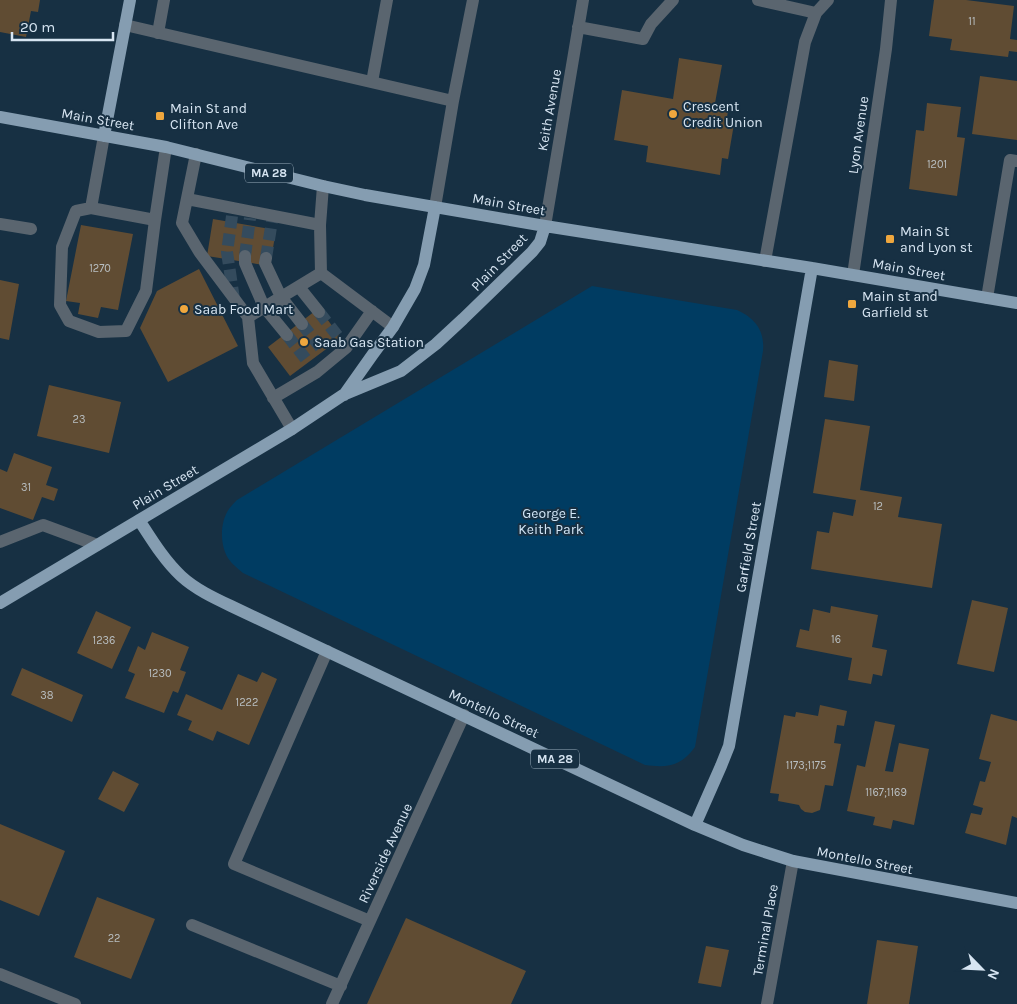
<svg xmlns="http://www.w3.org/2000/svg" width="1017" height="1004" font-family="Karla,sans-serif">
<rect width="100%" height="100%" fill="#173043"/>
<!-- green -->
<path fill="#003c62" d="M592 286 737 310C755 318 765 331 763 351L695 747C681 766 668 768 645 765L243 573C236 567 228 561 225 552 220 539 221 520 229 509 231 506 234 503 237 500Z"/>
<!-- building -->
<path fill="#604c33" d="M0 0H40L38 12 31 11 26 37 0 32Z
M934 0H966L1014 6 1010 39 1017 40V52L1009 51 1008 57 950 50 952 39 929 36Z
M679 58 722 65 715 103 729 105 726 123 734 124 728 159 722 158 720 175 646 162 648 146 614 140 622 90 673 99Z
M980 76 1017 81V140L972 134Z
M927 103 961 107 957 137 965 138 957 196 909 189 916 130 924 131Z
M213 219 276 230 270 266 207 256Z
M81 225 133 234 118 310 101 307 98 318 78 314 80 303 66 301Z
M199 269 238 346 168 382 140 328 157 291Z
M0 280 19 284 9 340 0 338Z
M319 308 341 338 290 376 268 347Z
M829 360 858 365 854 401 824 397Z
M49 385 121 402 109 453 37 436Z
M825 419 870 426 860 490 902 497 898 517 942 524 932 588 811 569 817 531 829 533 833 512 853 516 856 500 813 493Z
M14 453 52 467 46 485 58 489 54 501 42 497 33 520 0 508V469L7 472Z
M972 600 1008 608 994 672 957 664Z
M831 606 878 615 872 647 887 650 882 676 873 674 871 684 848 680 852 658 796 647 800 629 809 631 813 609 830 613Z
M96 611 131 627 112 669 77 653Z
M152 632 189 647 180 670 186 672 178 693 173 691 164 713 125 698 135 674 128 671 138 646 145 650Z
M22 668 83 695 72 722 11 695Z
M262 672 277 679 249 745 217 731 213 741 188 730 192 721 177 715 186 694 222 710 238 674 257 682Z
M820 705 847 711 844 726 837 725 834 743 841 744 833 786 825 785 820 810 812 813 805 812 801 809 799 805 778 801 779 794 770 793 784 715 795 717 796 712 818 716Z
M991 714 1017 721V818L1012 816 1006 845 965 833 971 813 981 815 983 808 973 805 980 781 985 782 991 762 979 759Z
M875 721 895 725 885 771 893 772 899 743 929 749 914 825 893 820 891 829 873 825 875 817 847 811 857 765 865 767Z
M113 771 139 784 124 812 98 799Z
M0 824 65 851 39 916 0 900Z
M97 897 155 919 131 979 74 957Z
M406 918 526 971 511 1004H367Z
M877 940 918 946 909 1004H867Z
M706 946 729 950 721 987 698 983Z"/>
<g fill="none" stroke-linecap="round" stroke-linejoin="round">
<!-- minor-tunnel -->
<path stroke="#344b5d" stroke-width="12" stroke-dasharray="12 6" stroke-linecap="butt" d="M232 216 227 252 234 299
M245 256 250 218
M266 258 272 221
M319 312 340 339
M302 324 324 352
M287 335 309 363"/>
<!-- minor -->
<path stroke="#5a656f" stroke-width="12" d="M758 0 816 13
M125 25 453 101 435 207
M578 27 643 39 651 24 673 0
M158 33 164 0
M372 82 387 0
M453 101 473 0
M104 136 91 208 76 211 62 247 60 305 69 321 99 332 126 331 146 291 155 220 166 147
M196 154 182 223 200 253 248 317
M323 186 320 225 321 273 393 327
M187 199 320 225
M91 208 155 220
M0 224 31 229
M545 226 583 0
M245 256V263L264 307 287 335
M266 258 265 263 281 297 302 324
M765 261 805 42 816 13 828 0
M853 275 886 49 891 0
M299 287 319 312
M987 298 1010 160 1017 161
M273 398 317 372 346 348 372 311
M292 429 253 363 248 317 321 273
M0 542 43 525 97 545
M327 651 234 864 370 921
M192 925 341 986
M0 974 75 1004
M332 1004 464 715
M767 1004 793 861"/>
<!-- major -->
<path stroke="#859db1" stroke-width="12" d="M0 117 166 147 323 186 365 195 545 226 812 268 1017 303
M104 136 130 0
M344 395 373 354 393 327 415 289 424 265 435 207
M139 520C152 540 164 560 181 576 195 589 214 598 231 606L695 825 743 845 793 861 1017 903
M0 603 292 429 343 395 401 371 436 344 463 319 532 252 540 242 545 226
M695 825 721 766 729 746 812 268"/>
</g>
<!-- markers -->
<g fill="#efa73e" stroke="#173043" stroke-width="2">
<circle cx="673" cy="114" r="5"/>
<rect x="155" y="111" width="10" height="10" rx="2.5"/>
<rect x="885" y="234" width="10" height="10" rx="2.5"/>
<rect x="847" y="299" width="10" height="10" rx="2.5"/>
<circle cx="184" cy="309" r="5"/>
<circle cx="304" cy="342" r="5"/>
</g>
<g text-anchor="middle" stroke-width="4" stroke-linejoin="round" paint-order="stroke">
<!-- number labels -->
<g font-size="11" fill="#b9bfc2">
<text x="972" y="25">11</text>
<text x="937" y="168">1201</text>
<text x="100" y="272">1270</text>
<text x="79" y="423">23</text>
<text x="26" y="491">31</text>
<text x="878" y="510">12</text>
<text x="836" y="643">16</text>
<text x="104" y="644">1236</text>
<text x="160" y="677">1230</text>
<text x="47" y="699">38</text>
<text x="247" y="706">1222</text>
<text x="806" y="769">1173;1175</text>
<text x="886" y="796">1167;1169</text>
<text x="114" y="942">22</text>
</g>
<!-- shield labels -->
<g fill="#173043" stroke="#9dafbe" stroke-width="1">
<rect x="245" y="163.5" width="48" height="19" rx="4"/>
<rect x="531" y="749.5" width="48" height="19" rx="4"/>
</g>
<g font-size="12" font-weight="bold" fill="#d7e5f2">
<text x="269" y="177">MA 28</text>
<text x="555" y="763">MA 28</text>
</g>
<!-- poi labels -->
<g font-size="14" fill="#d7e5f2" stroke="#173043" text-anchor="start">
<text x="683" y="111">Crescent<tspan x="683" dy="16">Credit Union</tspan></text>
<text x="170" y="113">Main St and<tspan x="170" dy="16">Clifton Ave</tspan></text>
<text x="900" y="236">Main St<tspan x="900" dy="16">and Lyon st</tspan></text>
<text x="862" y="301">Main st and<tspan x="862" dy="16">Garfield st</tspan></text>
<text x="194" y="314">Saab Food Mart</text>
<text x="314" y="347">Saab Gas Station</text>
</g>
<!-- street labels -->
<g font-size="14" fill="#d7e5f2" stroke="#173043">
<text transform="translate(549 110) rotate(-80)" y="5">Keith Avenue</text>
<text transform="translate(98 119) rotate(10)" y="5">Main Street</text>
<text transform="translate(858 135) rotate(-82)" y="5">Lyon Avenue</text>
<text transform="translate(509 204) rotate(10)" y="5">Main Street</text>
<text transform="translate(499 262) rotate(-46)" y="5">Plain Street</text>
<text transform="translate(909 269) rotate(10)" y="5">Main Street</text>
<text transform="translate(165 487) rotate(-31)" y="5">Plain Street</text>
<text transform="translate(748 547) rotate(-80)" y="5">Garfield Street</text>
<text transform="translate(494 713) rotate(25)" y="5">Montello Street</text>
<text transform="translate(385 853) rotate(-65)" y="5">Riverside Avenue</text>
<text transform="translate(865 860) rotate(11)" y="5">Montello Street</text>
<text transform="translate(765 930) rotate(-80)" y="5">Terminal Place</text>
</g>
<!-- park labels -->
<g font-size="14" fill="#d1e5f6" stroke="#173043">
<text x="551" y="518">George E.<tspan x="551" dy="16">Keith Park</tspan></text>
</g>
</g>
<!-- north arrow -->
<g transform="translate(982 969) rotate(114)" stroke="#173043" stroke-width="4" paint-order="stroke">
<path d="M0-4L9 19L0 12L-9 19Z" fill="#d7e5f2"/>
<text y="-8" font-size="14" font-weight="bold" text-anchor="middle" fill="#d7e5f2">N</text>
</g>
<!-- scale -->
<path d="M12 32v8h101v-8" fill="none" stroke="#d7e5f2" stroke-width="2.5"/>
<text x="20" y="32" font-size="15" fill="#d7e5f2" stroke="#173043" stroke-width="4" paint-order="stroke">20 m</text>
</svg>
